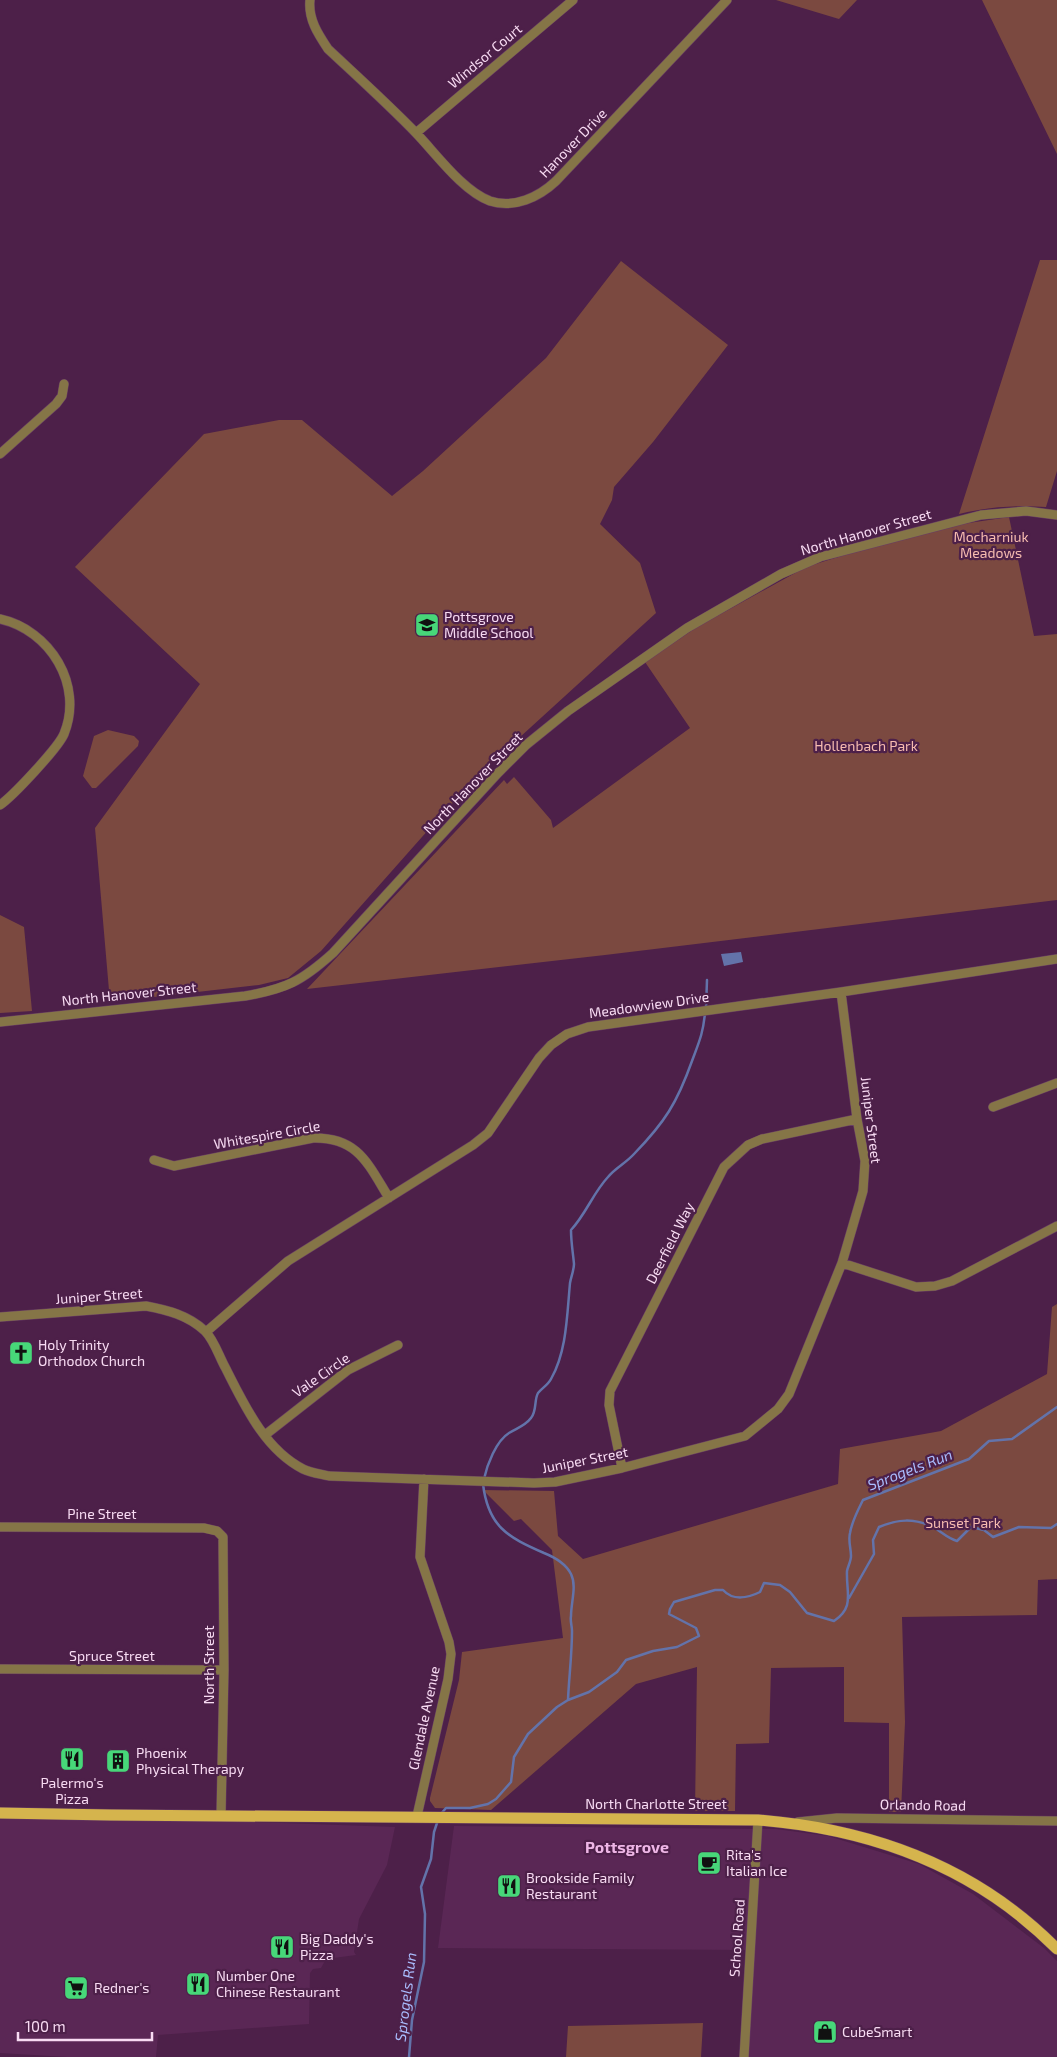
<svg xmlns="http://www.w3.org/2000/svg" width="1057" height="2057" font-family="'Exo 2',sans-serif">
<rect width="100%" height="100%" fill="#4d2049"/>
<!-- built -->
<path fill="#5a2755" d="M0 1813 395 1827 387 1865 359 1919 354 1952 356 1955 326 1959 321 1968 313 1969 310 1973 309 2024 158 2035 156 2057H67L0 2053Z
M454 1826 776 1829 828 1836 919 1864 973 1894 1044 1948 1057 1961V2057H747L750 1950 438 1948Z"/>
<!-- green -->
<path fill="#7b4940" d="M776 0H857L839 19Z
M982 0H1057V154Z
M1040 260H1057V471L1046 507C1015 505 988 507 959 514Z
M621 261 728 345 653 442 614 487 612 500 600 524 640 563 656 613 496 759 445 811 321 951 288 978 259 985 110 1002 95 828 200 684 75 567 204 434 279 420H302L392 496 423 471 546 358Z
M1009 517 1034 636 1057 634V900L605 955 307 989 504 780 507 784 514 777 551 820 553 828 690 728 645 662 697 627 806 567 873 546 955 525Z
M108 730 134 736 139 741 138 746 96 788H92L83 776 94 736Z
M0 915 24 927 32 1011 0 1013Z
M1057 1304V1579L1038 1580 1037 1615 902 1617 905 1722 901 1812H889V1723L844 1722V1667L771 1668 769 1743 736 1744 735 1811H695L697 1667 636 1684 491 1810 435 1808 430 1801V1798L459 1680 462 1652 563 1638 552 1550 521 1519 514 1521 483 1490 554 1491 558 1536 583 1559 838 1484 840 1449 941 1431 1047 1374 1052 1307Z
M703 2023 701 2057H566L568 2026Z"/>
<!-- water -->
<path fill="#6373aa" d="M741 952 743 962 724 966 721 954Z"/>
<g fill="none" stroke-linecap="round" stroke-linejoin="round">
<!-- stream -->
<path stroke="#6373aa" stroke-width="2.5" d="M706 1008 707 980
M484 1479C487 1465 496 1441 509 1433 517 1428 525 1426 531 1418 537 1411 534 1400 538 1393 542 1388 548 1385 551 1379 567 1351 567 1314 570 1283 571 1277 574 1270 574 1264 573 1253 571 1242 571 1230 586 1214 593 1193 608 1177 615 1168 626 1163 634 1154 665 1122 677 1103 692 1061 699 1042 703 1034 705 1013
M483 1484C488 1526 507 1537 544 1553 554 1557 566 1564 571 1574 577 1586 571 1602 571 1616 570 1621 572 1626 572 1631 572 1654 569 1677 568 1700
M849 1598 874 1554 873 1540 879 1527C898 1519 914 1518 933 1527 942 1532 947 1538 957 1541L971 1527 984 1530 993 1537 1019 1527 1051 1528 1057 1524
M440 1815 446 1808H470L488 1804 496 1799 511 1782 514 1757 528 1734 557 1707 568 1700 589 1692 617 1672 626 1660 653 1651 677 1647 699 1636 696 1628 669 1614 670 1609 674 1602 715 1590H723C733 1601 748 1598 760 1592L764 1583 780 1585 790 1592 807 1613 834 1621C855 1607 846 1593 847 1571 848 1566 851 1561 851 1556 851 1548 848 1541 850 1533 852 1521 858 1510 863 1500L969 1459 989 1441 1012 1439 1057 1407
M409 2057 412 2020 424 1962 425 1914 421 1887 431 1859 434 1832 438 1820"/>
<defs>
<path id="minor" d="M310 0C308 19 318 34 328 49 358 77 389 105 417 134 437 155 463 191 490 201 514 209 539 197 556 181L727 0
M416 133 573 0
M0 454 56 404 62 396 64 384
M0 619C50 630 84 685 64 734 58 748 13 796 0 805
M0 1022 245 996C286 989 302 981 333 953L497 774 526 745 568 711 687 628 781 574 820 557 981 515 1026 511 1057 515
M993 1107 1057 1083
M154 1160 174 1166 313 1138C358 1137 368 1164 389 1198
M842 1263 916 1287 935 1286 952 1281 1057 1226
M0 1317 146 1306C167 1310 188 1315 205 1331 214 1340 219 1356 225 1367 244 1404 264 1449 303 1469 311 1473 321 1474 329 1476L534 1483 555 1482 622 1468 745 1436 778 1409 789 1394 842 1263 863 1191 865 1161 857 1119 841 992
M206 1332 288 1261 473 1145 488 1133 539 1058 551 1045 567 1034 588 1027 841 992 1057 959
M265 1435 348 1370 398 1345
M622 1468 609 1405 610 1391 724 1167 748 1145 762 1139 857 1119
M0 1527 204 1528 217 1531 223 1537 224 1670 221 1816
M0 1669 224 1670
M417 1816 448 1679 451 1654 449 1642 420 1557 424 1479
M798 1822 837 1818 1057 1821
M744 2057 758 1820"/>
<path id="major" d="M0 1813 110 1815 758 1820C871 1829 976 1867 1057 1949"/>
</defs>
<!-- minor casing -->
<use href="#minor" stroke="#683e64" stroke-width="10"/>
<!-- major casing -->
<use href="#major" stroke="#683e64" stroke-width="12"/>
<!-- minor -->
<use href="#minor" stroke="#857547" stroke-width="9"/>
<!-- major -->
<use href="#major" stroke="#d5b44d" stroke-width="11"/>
</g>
<!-- icons -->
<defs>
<symbol id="school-square" viewBox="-11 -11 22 22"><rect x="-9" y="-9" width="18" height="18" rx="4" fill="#47d779" stroke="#4d2049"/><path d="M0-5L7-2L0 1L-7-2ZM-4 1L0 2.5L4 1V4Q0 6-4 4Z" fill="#111"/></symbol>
<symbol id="church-square" viewBox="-11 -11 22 22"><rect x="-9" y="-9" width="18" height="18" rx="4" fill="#47d779" stroke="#4d2049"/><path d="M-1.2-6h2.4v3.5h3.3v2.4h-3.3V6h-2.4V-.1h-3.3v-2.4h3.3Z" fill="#111"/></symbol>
<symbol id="restaurant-square" viewBox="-11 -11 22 22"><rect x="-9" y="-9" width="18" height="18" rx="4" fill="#47d779" stroke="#4d2049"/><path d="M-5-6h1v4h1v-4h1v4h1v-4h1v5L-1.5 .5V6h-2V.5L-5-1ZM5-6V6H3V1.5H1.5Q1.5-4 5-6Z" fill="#111"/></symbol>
<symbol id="building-square" viewBox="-11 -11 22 22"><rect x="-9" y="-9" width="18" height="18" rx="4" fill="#47d779" stroke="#4d2049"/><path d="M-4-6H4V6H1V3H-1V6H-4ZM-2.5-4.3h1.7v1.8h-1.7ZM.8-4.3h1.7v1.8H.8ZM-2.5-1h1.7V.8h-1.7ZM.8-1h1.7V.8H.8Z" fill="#111"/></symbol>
<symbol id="cafe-square" viewBox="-11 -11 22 22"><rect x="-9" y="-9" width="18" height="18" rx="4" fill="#47d779" stroke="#4d2049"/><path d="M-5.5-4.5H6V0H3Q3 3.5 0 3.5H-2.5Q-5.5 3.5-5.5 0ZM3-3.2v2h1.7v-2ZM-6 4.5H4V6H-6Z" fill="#111"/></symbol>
<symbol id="supermarket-square" viewBox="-11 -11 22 22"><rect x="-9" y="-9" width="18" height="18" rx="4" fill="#47d779" stroke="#4d2049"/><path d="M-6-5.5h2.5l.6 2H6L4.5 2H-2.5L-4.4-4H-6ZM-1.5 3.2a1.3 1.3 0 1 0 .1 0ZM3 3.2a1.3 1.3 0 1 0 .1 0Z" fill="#111"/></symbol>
<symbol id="shop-square" viewBox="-11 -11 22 22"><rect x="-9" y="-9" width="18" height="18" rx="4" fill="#47d779" stroke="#4d2049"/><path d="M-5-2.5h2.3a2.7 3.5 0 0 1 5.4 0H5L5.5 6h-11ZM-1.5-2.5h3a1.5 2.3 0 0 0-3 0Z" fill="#111"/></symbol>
</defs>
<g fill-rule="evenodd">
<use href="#school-square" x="413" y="611" width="28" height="28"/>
<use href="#church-square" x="7" y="1339" width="28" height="28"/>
<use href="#restaurant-square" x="58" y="1745" width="28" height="28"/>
<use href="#building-square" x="104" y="1747" width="28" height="28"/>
<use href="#cafe-square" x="695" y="1849" width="28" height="28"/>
<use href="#restaurant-square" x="495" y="1872" width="28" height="28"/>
<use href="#restaurant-square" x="268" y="1933" width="28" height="28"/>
<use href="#restaurant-square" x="184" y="1970" width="28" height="28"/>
<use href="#supermarket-square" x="62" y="1974" width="28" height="28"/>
<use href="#shop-square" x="811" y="2018" width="28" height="28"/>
</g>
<g text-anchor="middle" stroke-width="4.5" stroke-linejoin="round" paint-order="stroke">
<!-- street labels -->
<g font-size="14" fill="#f8dbf3" stroke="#4d2049">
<text transform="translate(485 56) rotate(-40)" y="5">Windsor Court</text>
<text transform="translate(573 143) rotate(-46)" y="5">Hanover Drive</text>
<text transform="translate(866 532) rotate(-16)" y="5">North Hanover Street</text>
<text transform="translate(473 783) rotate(-46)" y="5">North Hanover Street</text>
<text transform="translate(129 994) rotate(-6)" y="5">North Hanover Street</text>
<text transform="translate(649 1005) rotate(-8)" y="5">Meadowview Drive</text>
<text transform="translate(871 1120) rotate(83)" y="5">Juniper Street</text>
<text transform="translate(267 1135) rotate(-10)" y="5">Whitespire Circle</text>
<text transform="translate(670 1243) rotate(-63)" y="5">Deerfield Way</text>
<text transform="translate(99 1296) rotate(-4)" y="5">Juniper Street</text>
<text transform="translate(321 1375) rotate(-35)" y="5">Vale Circle</text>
<text transform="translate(585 1460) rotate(-11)" y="5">Juniper Street</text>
<text x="102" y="1519">Pine Street</text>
<text x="112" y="1661">Spruce Street</text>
<text transform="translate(209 1665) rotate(-90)" y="5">North Street</text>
<text transform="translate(424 1718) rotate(-78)" y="5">Glendale Avenue</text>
<text x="656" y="1809">North Charlotte Street</text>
<text transform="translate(923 1805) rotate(1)" y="5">Orlando Road</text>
<text transform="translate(737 1938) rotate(-86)" y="5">School Road</text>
</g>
<!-- park labels -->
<g font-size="14" fill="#f7bcb0" stroke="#4d2049">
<text x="991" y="542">Mocharniuk<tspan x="991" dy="16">Meadows</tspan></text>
<text x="866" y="751">Hollenbach Park</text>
<text x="963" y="1528">Sunset Park</text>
</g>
<!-- poi labels -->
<g font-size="14" fill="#f8dbf3" stroke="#4d2049" text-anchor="start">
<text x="444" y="622">Pottsgrove<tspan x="444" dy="16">Middle School</tspan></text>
<text x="38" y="1350">Holy Trinity<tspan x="38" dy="16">Orthodox Church</tspan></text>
<text x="136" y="1758">Phoenix<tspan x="136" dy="16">Physical Therapy</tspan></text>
<text x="72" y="1788" text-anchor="middle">Palermo's<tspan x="72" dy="16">Pizza</tspan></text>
<text x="726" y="1860">Rita's<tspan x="726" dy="16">Italian Ice</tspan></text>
<text x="526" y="1883">Brookside Family<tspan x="526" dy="16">Restaurant</tspan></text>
<text x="300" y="1944">Big Daddy's<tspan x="300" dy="16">Pizza</tspan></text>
<text x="216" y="1981">Number One<tspan x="216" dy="16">Chinese Restaurant</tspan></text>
<text x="94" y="1993">Redner's</text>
<text x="842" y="2037">CubeSmart</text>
</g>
<!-- water labels -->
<g font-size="15" font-style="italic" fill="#a9bcfd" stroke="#4d2049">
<text transform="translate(910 1470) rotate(-21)" y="5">Sprogels Run</text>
<text transform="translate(406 1997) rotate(-83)" y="5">Sprogels Run</text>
</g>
<!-- quarter labels -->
<g font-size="16" font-weight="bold" fill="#eeb6e6" stroke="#4d2049">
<text x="627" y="1853">Pottsgrove</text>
</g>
</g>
<!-- scale -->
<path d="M18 2032v8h134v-8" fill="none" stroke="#f8dbf3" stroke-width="2.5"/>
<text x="25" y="2032" font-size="15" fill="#f8dbf3" stroke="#4d2049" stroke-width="4" paint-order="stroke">100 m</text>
</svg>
